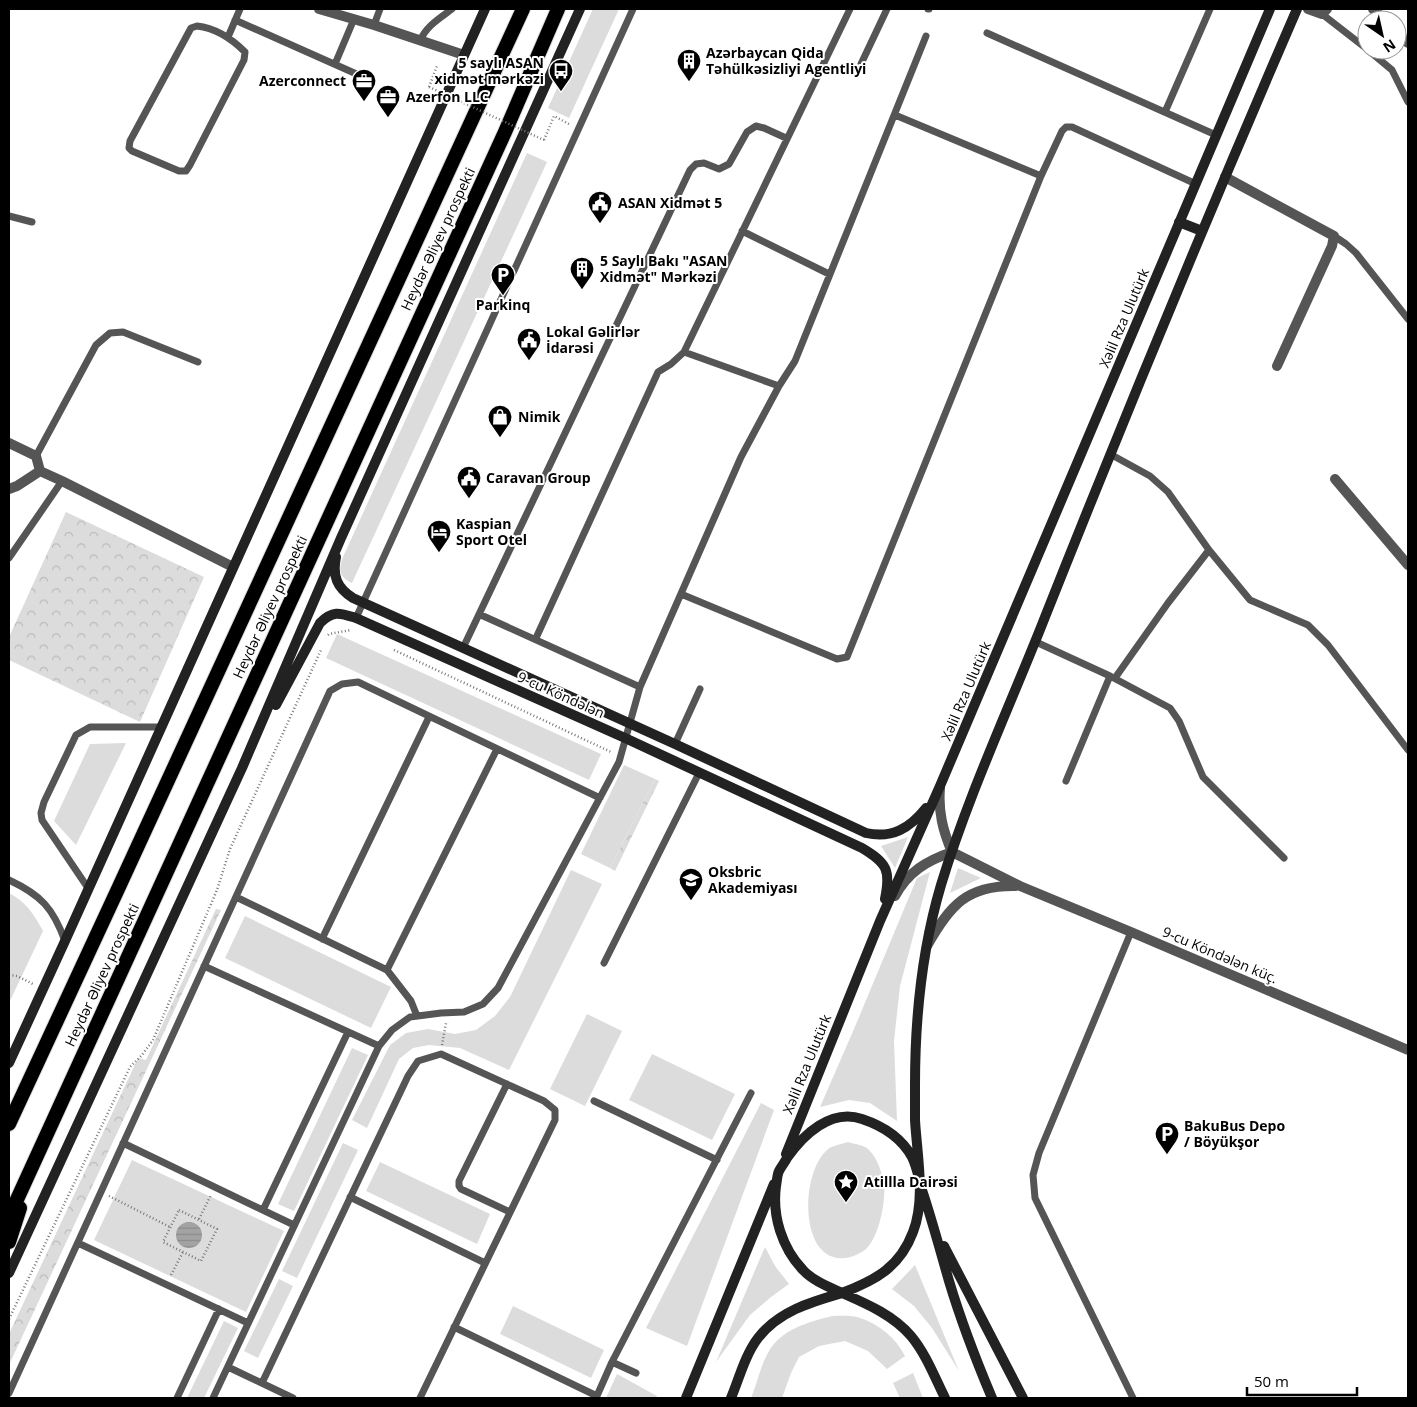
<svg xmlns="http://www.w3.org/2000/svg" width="1417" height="1407" font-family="'Open Sans',sans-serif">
<defs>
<pattern id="forest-crowns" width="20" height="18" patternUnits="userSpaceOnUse" patternTransform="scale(1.25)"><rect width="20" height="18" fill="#dcdcdc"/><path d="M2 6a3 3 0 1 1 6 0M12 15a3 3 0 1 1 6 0" fill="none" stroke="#bbb"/></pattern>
<pattern id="water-rules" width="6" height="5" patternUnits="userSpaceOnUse" patternTransform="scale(1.25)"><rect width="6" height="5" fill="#a3a3a3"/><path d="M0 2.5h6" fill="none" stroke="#8b8b8b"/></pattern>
</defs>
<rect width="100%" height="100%" fill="#fff"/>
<!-- green -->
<path fill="#dcdcdc" d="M593 9H619L569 118 548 108Z
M527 153 547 162 352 583C339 577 338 570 343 557Z
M337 634 601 754 589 780 326 658Z
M126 743 76 845 54 821 90 744Z
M624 765 655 779 610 868 581 854Z
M908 837 895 868 881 846Z
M958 868 981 878 950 893Z
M571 870 602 884 509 1070 460 1048 429 1045 413 1048 399 1059 367 1128 352 1120 390 1045 406 1033 428 1029 455 1034 476 1030 495 1016 510 997Z
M930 872 900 986 894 1041 897 1121 870 1103 849 1100 820 1107 854 1029 917 878Z
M9 893C26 902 34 914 43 931L9 1003Z
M245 916 391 987 371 1028 225 958Z
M587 1014 622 1031 585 1106 550 1089Z
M352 1048 368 1055 294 1211 278 1204Z
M652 1054 735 1094 712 1140 629 1100Z
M761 1103 774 1110 687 1346 646 1328Z
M848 1142C854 1144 865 1145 869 1150 877 1158 882 1172 884 1184 886 1201 879 1237 866 1249 862 1253 850 1258 845 1258 799 1263 800 1174 827 1150 831 1146 842 1144 848 1142Z
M343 1143 358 1150 297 1278 282 1271Z
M132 1160 284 1231 246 1312 94 1240Z
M380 1162 490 1214 477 1244 366 1191Z
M765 1247 775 1266 789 1284 771 1297 750 1315 716 1362Z
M915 1265 959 1371 932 1328 914 1306 892 1289Z
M279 1279 293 1286 258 1358 244 1351Z
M513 1306 604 1350 591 1378 500 1334Z
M832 1316C841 1316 852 1315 860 1318 879 1324 896 1338 905 1356L887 1369 868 1351 845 1341 819 1346 799 1357 791 1373 782 1398H751C757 1384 761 1364 769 1351 782 1329 809 1322 832 1316Z
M224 1321 238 1328 204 1398H187Z
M913 1373 923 1398H900L893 1383Z
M617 1374 657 1396 656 1398H606Z"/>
<!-- forest -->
<path fill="url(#forest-crowns)" d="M66 512 204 577 140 722 9 660V637Z
M655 779 659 781 615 871 610 868Z
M216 909 221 910 9 1365V1334L138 1058 146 1060Z"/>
<!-- water -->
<path fill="url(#water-rules)" d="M176 1235a13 13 0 1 1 26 0a13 13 0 1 1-26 0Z"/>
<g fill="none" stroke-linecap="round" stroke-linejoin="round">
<defs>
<path id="trunk" d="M9 1124 118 889 523 9
M9 1217 505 132 558 9
M9 1242 20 1208"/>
</defs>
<!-- trunk casing -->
<use href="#trunk" stroke="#dbdbdb" stroke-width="16"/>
<!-- path -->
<path stroke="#777" stroke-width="2.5" stroke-dasharray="1 2.5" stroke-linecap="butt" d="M429 87 437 66
M544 140 554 116 569 124
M328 635 329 634 351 630
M394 650 611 752
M9 975 17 976 33 984
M442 1045 446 1023
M109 1196 170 1227
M179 1210 217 1229 201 1261 163 1242Z
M199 1219 211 1195
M171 1275 183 1252
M9 1319 130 1067 142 1055 153 1040 217 890 230 849 321 650"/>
<!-- service -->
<path stroke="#555" stroke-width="7" d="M928 9H929
M1322 14 1367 49
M235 20 370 80
M374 25 380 9
M197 26C215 28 232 39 245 52L244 60 190 165 186 171H179L132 151 129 148 130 141 191 28Z
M987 33 1216 135
M228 37 240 9
M420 41C426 26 440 18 452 9
M1368 50 1392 70 1408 102
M335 64 354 19
M861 64 887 9
M1165 112 1210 9
M895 115 1041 176 1062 131 1066 127H1072L1196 184
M9 216 32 222
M742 231 829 274
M1334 236 1346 244 1356 253 1408 319
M684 352 779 386
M1110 454 1150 476 1168 492 1209 550 1250 600 1308 625 1328 645 1408 750
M36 456 96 345 110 333 123 332 198 362
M9 558 62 481
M681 594 837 659 847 657 1041 176
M481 615 640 687
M356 618 633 9
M536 638 658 372 671 364 684 352 850 9
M1036 642 1110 676 1170 708 1179 721 1203 777 1284 858
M463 648 690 170 696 164 704 163 719 169 729 164 747 132 756 126 764 128 786 138
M1115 678 1168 603 1209 550
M675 744 700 689
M1066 781 1110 676
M9 880C41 895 53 908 65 941
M88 888 42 820 41 813 44 802 76 735 90 727H162
M236 897 387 970 497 749
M1131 932 1039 1153 1033 1175 1035 1198 1133 1398
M322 939 429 717
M604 963 699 773
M204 966 379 1046
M387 970 411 1001 417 1016
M507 1084 459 1181V1186L461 1189 510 1212
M594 1101 717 1160
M123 1143 294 1225
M350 1197 485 1263
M263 1210 348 1032
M78 1243 248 1323
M454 1327 597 1396
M612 1362 636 1373
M228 1367 293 1398
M262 1383 408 1076 418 1061 441 1054 544 1101 555 1110V1120L420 1398
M9 1393 330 691 342 684 358 682 600 798
M177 1398 219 1309
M213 1398 379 1046 392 1030 410 1017 441 1013 464 1012 483 1004 498 988 619 762 640 687 741 457 779 386 795 361 926 36
M596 1398 612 1362 751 1093"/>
<!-- minor -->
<path stroke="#555" stroke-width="10" d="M319 9 374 25 464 55
M1308 9 1322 14 1327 9
M1373 9 1385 20
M1397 32 1408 43
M1225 177 1334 236 1332 246 1277 366
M9 443 36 456 40 471
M1335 479 1408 565
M9 489 17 486 40 471 62 481 233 567
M940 788C938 812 943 831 952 852L1020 886 1131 932 1408 1050
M895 896C908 872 926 861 952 852
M927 946C950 905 967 885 1016 886"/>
<!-- secondary -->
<path stroke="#222" stroke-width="10" d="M1179 222 1202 231
M336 557C332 576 337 588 353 598L675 744 866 833C892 839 910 828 926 808
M276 705 320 623C333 610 340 613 356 618L625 738 862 848C887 863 891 870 885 899
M9 1063 65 941 485 9
M786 1154 880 921 940 786 1270 9
M944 1246 1023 1398
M9 1273 242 768 341 538 580 9
M686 1398 774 1184
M731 1398C739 1379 745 1355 758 1338 779 1311 811 1302 842 1293 867 1304 893 1315 911 1336 926 1354 935 1378 945 1398
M992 1398C976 1360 961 1321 949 1281 940 1250 932 1220 922 1190 919 1179 917 1167 912 1157 901 1137 883 1126 862 1119 831 1108 803 1135 787 1158 785 1162 781 1167 779 1171 777 1175 777 1181 776 1186 772 1216 782 1248 803 1270 813 1281 829 1287 842 1293 876 1280 900 1267 913 1232 926 1199 917 1155 915 1120 915 1109 915 1097 915 1085 915 1018 922 949 941 885 969 793 1010 706 1045 617 1126 413 1210 210 1297 9"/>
<!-- trunk -->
<use href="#trunk" stroke="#000" stroke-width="14"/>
<!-- path-bridge -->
<path stroke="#777" stroke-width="2.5" stroke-dasharray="1 2.5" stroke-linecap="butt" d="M429 87 544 140"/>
</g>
<!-- icons -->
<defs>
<symbol id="building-pin" viewBox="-11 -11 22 30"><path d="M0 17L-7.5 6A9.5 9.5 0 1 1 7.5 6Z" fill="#000" stroke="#fff"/><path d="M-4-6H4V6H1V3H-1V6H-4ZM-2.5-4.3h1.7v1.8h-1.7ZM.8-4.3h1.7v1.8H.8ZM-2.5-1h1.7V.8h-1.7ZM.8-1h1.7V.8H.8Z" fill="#fff"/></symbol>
<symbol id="bus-pin" viewBox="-11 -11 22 30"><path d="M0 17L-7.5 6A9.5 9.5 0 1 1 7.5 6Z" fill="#000" stroke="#fff"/><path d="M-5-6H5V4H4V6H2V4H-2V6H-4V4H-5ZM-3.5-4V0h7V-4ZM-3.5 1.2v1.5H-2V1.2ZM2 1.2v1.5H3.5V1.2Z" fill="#fff"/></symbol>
<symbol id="office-pin" viewBox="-11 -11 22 30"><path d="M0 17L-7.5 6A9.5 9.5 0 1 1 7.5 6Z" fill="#000" stroke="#fff"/><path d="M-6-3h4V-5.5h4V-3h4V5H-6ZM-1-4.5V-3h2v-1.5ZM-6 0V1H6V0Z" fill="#fff"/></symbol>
<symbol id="civic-pin" viewBox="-11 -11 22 30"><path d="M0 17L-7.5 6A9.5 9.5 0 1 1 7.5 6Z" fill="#000" stroke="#fff"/><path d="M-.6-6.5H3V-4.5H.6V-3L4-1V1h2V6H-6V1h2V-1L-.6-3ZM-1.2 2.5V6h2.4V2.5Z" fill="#fff"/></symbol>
<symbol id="parking-pin" viewBox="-11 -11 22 30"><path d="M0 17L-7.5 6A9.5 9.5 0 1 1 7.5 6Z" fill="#000" stroke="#fff"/><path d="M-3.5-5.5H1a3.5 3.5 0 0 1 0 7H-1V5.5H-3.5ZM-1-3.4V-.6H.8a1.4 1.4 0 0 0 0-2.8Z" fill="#fff"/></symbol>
<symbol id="shop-pin" viewBox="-11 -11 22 30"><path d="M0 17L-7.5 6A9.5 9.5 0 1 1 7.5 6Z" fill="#000" stroke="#fff"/><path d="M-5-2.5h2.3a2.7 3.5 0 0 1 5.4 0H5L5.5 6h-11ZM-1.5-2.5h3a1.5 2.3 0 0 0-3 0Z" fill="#fff"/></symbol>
<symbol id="hotel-pin" viewBox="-11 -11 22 30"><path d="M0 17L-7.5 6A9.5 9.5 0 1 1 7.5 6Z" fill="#000" stroke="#fff"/><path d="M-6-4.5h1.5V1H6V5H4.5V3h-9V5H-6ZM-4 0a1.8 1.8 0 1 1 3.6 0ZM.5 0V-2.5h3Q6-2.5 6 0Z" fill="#fff"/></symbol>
<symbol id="university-pin" viewBox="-11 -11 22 30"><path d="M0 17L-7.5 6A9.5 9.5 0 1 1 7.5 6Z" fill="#000" stroke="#fff"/><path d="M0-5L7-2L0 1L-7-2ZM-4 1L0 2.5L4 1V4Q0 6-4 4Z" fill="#fff"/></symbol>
<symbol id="sight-pin" viewBox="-11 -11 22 30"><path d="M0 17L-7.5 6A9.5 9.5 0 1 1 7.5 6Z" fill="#000" stroke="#fff"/><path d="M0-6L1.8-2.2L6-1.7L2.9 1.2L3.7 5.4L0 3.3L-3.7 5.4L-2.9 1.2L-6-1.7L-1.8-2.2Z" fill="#fff"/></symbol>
</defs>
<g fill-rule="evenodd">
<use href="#building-pin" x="675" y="47" width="28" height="38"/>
<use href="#bus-pin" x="547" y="57" width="28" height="38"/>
<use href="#office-pin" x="350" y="67" width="28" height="38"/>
<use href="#office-pin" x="374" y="83" width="28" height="38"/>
<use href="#civic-pin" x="586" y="189" width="28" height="38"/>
<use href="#building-pin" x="568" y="255" width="28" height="38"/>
<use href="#parking-pin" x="489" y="261" width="28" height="38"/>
<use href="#civic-pin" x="515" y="326" width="28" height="38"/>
<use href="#shop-pin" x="486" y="403" width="28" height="38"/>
<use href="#civic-pin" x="455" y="464" width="28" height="38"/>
<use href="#hotel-pin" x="425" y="518" width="28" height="38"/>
<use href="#university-pin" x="677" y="866" width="28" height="38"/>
<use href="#parking-pin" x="1153" y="1120" width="28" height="38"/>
<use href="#sight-pin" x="832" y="1168" width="28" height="38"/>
</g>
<g text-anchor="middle" stroke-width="4" stroke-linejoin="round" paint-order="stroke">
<!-- poi labels -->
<g font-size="14" font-weight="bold" fill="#000" stroke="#fff" text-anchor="start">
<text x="706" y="58">Azərbaycan Qida<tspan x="706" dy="16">Təhülkəsizliyi Agentliyi</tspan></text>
<text x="544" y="68" text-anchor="end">5 saylı ASAN<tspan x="544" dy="16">xidmət mərkəzi</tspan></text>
<text x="346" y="86" text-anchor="end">Azerconnect</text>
<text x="406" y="102">Azerfon LLC</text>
<text x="618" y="208">ASAN Xidmət 5</text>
<text x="600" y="266">5 Saylı Bakı "ASAN<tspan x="600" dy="16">Xidmət" Mərkəzi</tspan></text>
<text x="503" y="310" text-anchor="middle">Parkinq</text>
<text x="546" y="337">Lokal Gəlirlər<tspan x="546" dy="16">İdarəsi</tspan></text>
<text x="518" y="422">Nimik</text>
<text x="486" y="483">Caravan Group</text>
<text x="456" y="529">Kaspian<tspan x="456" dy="16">Sport Otel</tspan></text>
<text x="708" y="877">Oksbric<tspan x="708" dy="16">Akademiyası</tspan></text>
<text x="1184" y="1131">BakuBus Depo<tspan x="1184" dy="16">/ Böyükşor</tspan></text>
<text x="864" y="1187">Atillla Dairəsi</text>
</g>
<!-- street labels -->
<g font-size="14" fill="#000" stroke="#fff">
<text transform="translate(438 239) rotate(-65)" y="5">Heydər Əliyev prospekti</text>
<text transform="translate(1124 318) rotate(-67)" y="5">Xəlil Rza Ulutürk</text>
<text transform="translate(270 607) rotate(-65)" y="5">Heydər Əliyev prospekti</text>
<text transform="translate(966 691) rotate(-67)" y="5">Xəlil Rza Ulutürk</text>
<text transform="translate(561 695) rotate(24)" y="5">9-cu Köndələn</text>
<text transform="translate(1220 955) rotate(23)" y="5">9-cu Köndələn küç.</text>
<text transform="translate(102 975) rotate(-65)" y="5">Heydər Əliyev prospekti</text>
<text transform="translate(807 1064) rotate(-68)" y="5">Xəlil Rza Ulutürk</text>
</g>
</g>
<!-- border -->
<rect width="1417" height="1407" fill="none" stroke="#000000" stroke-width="20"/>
<!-- north arrow -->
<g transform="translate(1382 35) rotate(146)"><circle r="24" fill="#ffffff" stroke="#999999"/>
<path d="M0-4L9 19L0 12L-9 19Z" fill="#000000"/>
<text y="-8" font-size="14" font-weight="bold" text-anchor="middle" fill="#000000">N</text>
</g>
<!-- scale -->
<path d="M1247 1387v8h110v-8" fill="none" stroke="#000000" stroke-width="2.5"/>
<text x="1254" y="1387" font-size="15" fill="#000000" stroke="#ffffff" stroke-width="4" paint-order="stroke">50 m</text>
</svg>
